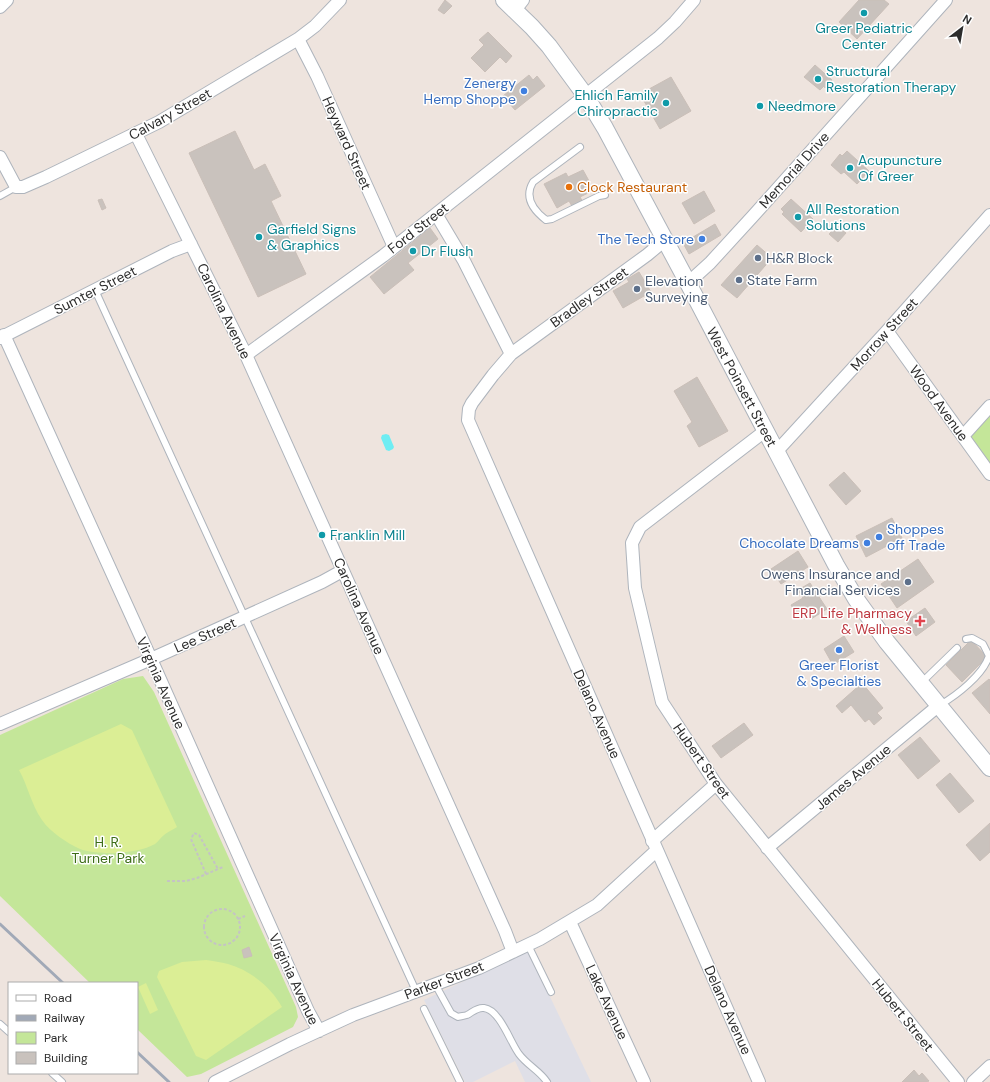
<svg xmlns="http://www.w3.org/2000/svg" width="990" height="1082" font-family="'DM Sans',sans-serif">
<rect width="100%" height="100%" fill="#eee4de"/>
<!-- industrial -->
<path fill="#dfdfe7" d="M528 951 591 1082H525L515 1061 473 1082H465L424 1000Z"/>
<!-- green -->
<path fill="#c4e699" d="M990 413V465L969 436Z
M143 676 154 692 296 1007 298 1017 293 1027 201 1074 187 1077 137 1029V983H90L0 896V735L123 679Z"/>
<!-- pitch -->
<path fill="#dbee95" d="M121 724 132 730 177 827C173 830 167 832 164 835 161 837 158 842 155 844 138 854 99 856 80 849 67 843 50 832 42 820 31 804 28 786 19 770Z
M206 960C213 961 221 962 228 964 250 970 271 987 282 1007L206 1060 196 1056 157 977 159 971 182 962Z
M146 983 158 1010 150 1014 138 987Z"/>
<!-- water -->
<path fill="#6fedf3" d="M386 434 389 435 394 447 393 449 389 451 386 450 381 438 382 435Z"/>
<!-- building -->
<path fill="#c9c2bd" stroke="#cabfb8" d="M445 0 452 6 444 14 438 10Z
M859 0H884L889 4 857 39 839 22Z
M488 32 512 56 506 63 500 57 485 72 471 58 484 45 479 40Z
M815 65 832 80 825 88 824 86 820 90 804 77Z
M529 75 533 80 537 76 545 86 515 110 503 96Z
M671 77 691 111 660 129 640 94Z
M235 131 254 170 265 164 281 196 271 201 306 274 258 297 189 153Z
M847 151 869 171 857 184 844 172 841 174 831 165 840 154 842 156Z
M583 170 594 190 580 197 583 202 573 208 569 201 557 208 544 184 566 173 568 177Z
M704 191 715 211 694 224 682 203Z
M102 199 106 208 102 210 98 200Z
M791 199 813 219 801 232 782 214 784 212 781 209Z
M715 224 721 235 689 254 683 243Z
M837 226 846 233 838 242 829 234Z
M430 228 438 239 408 263 414 270 384 294 370 277Z
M757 245 772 258 737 298 721 285Z
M639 272 651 292 623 308 613 291 629 282 627 279Z
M697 377 728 431 699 447 687 426 692 422 674 391Z
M844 472 861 491 846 505 829 485Z
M892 518 902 538 866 557 856 536Z
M798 551 808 567 781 584 771 569Z
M918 559 934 582 897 608 881 584Z
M810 583 827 609 811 619 805 609 797 615 791 605 803 598 798 590Z
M925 608 935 622 916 636 906 621Z
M844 636 854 652 833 665 824 649Z
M971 640 987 657 962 682 946 665Z
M989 679 990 680V714L972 693Z
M862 683 883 708 877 713 882 718 874 725 869 719 865 722 851 705 842 713 836 706Z
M744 723 753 735 721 758 712 746Z
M920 737 940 761 918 779 898 755Z
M950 773 974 801 959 813 936 785Z
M990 823V852L980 861 966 845Z
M249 947 252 956 244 958 242 950Z
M914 1070 919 1076 922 1073 929 1081 927 1082H902Z"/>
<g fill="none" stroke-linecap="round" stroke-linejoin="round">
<defs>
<path id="lane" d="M580 147 533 182C524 197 533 210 546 220L552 219 599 196 605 195
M0 196 16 187
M95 290 416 991
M921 683 957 648
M940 705C957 695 983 675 989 656L983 644 972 638 966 639
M528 945 551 992
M435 984 451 1013 458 1017C461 1016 464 1016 467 1015 473 1012 477 1007 484 1008 500 1010 510 1042 519 1054 527 1065 540 1071 547 1082
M424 1009 460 1082
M0 1024 9 1032
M52 1073 62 1082"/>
<path id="street" d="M0 7 7 0
M515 10 523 0
M298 39 317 76 394 247
M136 134 246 355 505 931 513 952
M0 157 16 187H23L46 177 159 122 298 39 315 26 340 0
M436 214 464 261 511 354
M665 240 647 255 511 354 493 375 472 403 469 409 468 420 759 1082
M688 283 710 263 753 216 946 0
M887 331 990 474
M4 335 151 659 308 1011 319 1031
M0 338 172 251 191 244
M246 355 383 256 658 38 675 22 694 0
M765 431 640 527 632 543 635 588 662 702 716 784 958 1082
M963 436 990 406
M777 451 887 331 990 215
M0 724 151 659 322 582 342 571
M652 841 716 784
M767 848 938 706
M570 922 644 1082
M215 1082 290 1044 353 1015 479 968 540 939 597 905 656 851
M973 1082 990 1066"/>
<path id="secondary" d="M504 0 532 27 549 46 585 95 605 128 688 283 836 565 856 599 887 642 990 768"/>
</defs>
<!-- lane casing -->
<use href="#lane" stroke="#aeb4bc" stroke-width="8"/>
<!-- street casing -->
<use href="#street" stroke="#aeb4bc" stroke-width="14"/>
<!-- secondary casing -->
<use href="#secondary" stroke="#aeb4bc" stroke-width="18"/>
<!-- path -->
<path stroke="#c4c4c4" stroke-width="2" stroke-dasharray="3 2" stroke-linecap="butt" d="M206 874 191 839 194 833 199 835 218 869
M167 881H186L197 878 223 867
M204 927a18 18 0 1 1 36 0a18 18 0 1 1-36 0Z
M238 919 245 916"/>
<!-- lane -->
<use href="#lane" stroke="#fff" stroke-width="6"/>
<!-- street -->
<use href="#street" stroke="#fff" stroke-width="12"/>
<!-- secondary -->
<use href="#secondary" stroke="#fff" stroke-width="16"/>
<!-- rail -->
<path stroke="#a1a9b7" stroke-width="3" d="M0 924 63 983
M137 1052 169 1082"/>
</g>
<!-- markers -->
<g fill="#0f9aa8" stroke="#fff" stroke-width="1.5">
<circle cx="864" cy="13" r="4"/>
<circle cx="818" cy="79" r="4"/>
<circle cx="666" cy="103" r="4"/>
<circle cx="760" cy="106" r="4"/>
<circle cx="850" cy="168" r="4"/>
<circle cx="798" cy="217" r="4"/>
<circle cx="259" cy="237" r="4"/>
<circle cx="413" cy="251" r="4"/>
<circle cx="322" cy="535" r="4"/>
</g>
<g fill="#3f7fe0" stroke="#fff" stroke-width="1.5">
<circle cx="524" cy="91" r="4"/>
<circle cx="702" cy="239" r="4"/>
<circle cx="879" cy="537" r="4"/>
<circle cx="867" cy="543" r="4"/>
<circle cx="839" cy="650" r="4"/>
</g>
<circle fill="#e8710a" stroke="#fff" stroke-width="1.5" cx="569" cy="187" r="4"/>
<g fill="#5c6f8a" stroke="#fff" stroke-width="1.5">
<circle cx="758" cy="258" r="4"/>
<circle cx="739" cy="280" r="4"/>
<circle cx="637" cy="289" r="4"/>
<circle cx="908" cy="582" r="4"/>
</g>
<path fill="#e0444e" stroke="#fff" stroke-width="1.5" d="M918 615h4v4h4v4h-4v4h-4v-4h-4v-4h4z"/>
<g text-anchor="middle" stroke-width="3" stroke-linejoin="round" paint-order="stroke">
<!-- culture labels -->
<g font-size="14" fill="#0d838f" stroke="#fff" text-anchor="start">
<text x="864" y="33" text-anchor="middle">Greer Pediatric<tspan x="864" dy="16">Center</tspan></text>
<text x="826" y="76">Structural<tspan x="826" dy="16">Restoration Therapy</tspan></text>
<text x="658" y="100" text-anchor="end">Ehlich Family<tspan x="658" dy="16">Chiropractic</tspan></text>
<text x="768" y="111">Needmore</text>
<text x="858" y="165">Acupuncture<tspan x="858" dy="16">Of Greer</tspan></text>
<text x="806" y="214">All Restoration<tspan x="806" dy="16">Solutions</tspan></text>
<text x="267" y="234">Garfield Signs<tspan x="267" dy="16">&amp; Graphics</tspan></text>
<text x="421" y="256">Dr Flush</text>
<text x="330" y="540">Franklin Mill</text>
</g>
<!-- shop labels -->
<g font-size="14" fill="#366cbe" stroke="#fff" text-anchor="end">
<text x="516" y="88">Zenergy<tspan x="516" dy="16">Hemp Shoppe</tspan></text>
<text x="694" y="244">The Tech Store</text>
<text x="887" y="534" text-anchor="start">Shoppes<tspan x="887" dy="16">off Trade</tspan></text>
<text x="859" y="548">Chocolate Dreams</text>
<text x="839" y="670" text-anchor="middle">Greer Florist<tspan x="839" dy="16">&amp; Specialties</tspan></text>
</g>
<!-- street labels -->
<g font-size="14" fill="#2c2c2c" stroke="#fff">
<text transform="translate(170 114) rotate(-29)" y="5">Calvary Street</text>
<text transform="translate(347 143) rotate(66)" y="5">Heyward Street</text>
<text transform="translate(794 170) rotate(-48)" y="5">Memorial Drive</text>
<text transform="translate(418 228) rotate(-38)" y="5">Ford Street</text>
<text transform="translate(95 290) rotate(-27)" y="5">Sumter Street</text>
<text transform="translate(589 297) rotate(-36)" y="5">Bradley Street</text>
<text transform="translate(224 311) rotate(64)" y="5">Carolina Avenue</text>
<text transform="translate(884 334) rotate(-48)" y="5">Morrow Street</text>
<text transform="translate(742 387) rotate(62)" y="5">West Poinsett Street</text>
<text transform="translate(939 403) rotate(54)" y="5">Wood Avenue</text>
<text transform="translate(359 606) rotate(66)" y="5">Carolina Avenue</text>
<text transform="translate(205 635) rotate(-24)" y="5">Lee Street</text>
<text transform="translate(161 683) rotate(66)" y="5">Virginia Avenue</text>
<text transform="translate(597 714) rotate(66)" y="5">Delano Avenue</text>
<text transform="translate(702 761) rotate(55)" y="5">Hubert Street</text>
<text transform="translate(853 777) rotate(-40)" y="5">James Avenue</text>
<text transform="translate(294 979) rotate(65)" y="5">Virginia Avenue</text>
<text transform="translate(444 980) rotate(-21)" y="5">Parker Street</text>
<text transform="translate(607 1002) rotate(65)" y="5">Lake Avenue</text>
<text transform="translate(728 1010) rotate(66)" y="5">Delano Avenue</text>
<text transform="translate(903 1015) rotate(51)" y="5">Hubert Street</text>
</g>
<!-- food labels -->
<g font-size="14" fill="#c56008" stroke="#fff" text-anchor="start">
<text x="577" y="192">Clock Restaurant</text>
</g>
<!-- service labels -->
<g font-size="14" fill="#4e5e75" stroke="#fff" text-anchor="start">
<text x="766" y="263">H&amp;R Block</text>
<text x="747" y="285">State Farm</text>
<text x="645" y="286">Elevation<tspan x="645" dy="16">Surveying</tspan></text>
<text x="900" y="579" text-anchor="end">Owens Insurance and<tspan x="900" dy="16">Financial Services</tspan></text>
</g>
<!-- health labels -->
<g font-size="14" fill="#be3a42" stroke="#fff" text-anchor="end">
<text x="912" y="618">ERP Life Pharmacy<tspan x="912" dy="16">&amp; Wellness</tspan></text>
</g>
<!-- park labels -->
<g font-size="14" fill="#3d6d18" stroke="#fff">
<text x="108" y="847">H. R.<tspan x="108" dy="16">Turner Park</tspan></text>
</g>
</g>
<!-- legend -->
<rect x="8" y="982" width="130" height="92" fill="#ffffff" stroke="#ababab"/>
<rect x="16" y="995" width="20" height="6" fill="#ffffff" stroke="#ababab"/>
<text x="44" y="1002" font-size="12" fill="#2c2c2c">Road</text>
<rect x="16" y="1015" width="20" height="6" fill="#a1a9b7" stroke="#ababab"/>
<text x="44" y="1022" font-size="12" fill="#2c2c2c">Railway</text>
<rect x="16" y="1032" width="20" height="12" fill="#c4e699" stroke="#ababab"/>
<text x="44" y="1042" font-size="12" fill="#2c2c2c">Park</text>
<rect x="16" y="1052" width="20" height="12" fill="#c9c2bd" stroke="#ababab"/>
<text x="44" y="1062" font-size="12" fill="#2c2c2c">Building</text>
<!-- north arrow -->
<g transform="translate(962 28) rotate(31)" stroke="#ffffff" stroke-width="3" paint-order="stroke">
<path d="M0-3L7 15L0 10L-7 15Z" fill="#2c2c2c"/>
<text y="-6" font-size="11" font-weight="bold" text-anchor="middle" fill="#2c2c2c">N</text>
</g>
</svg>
